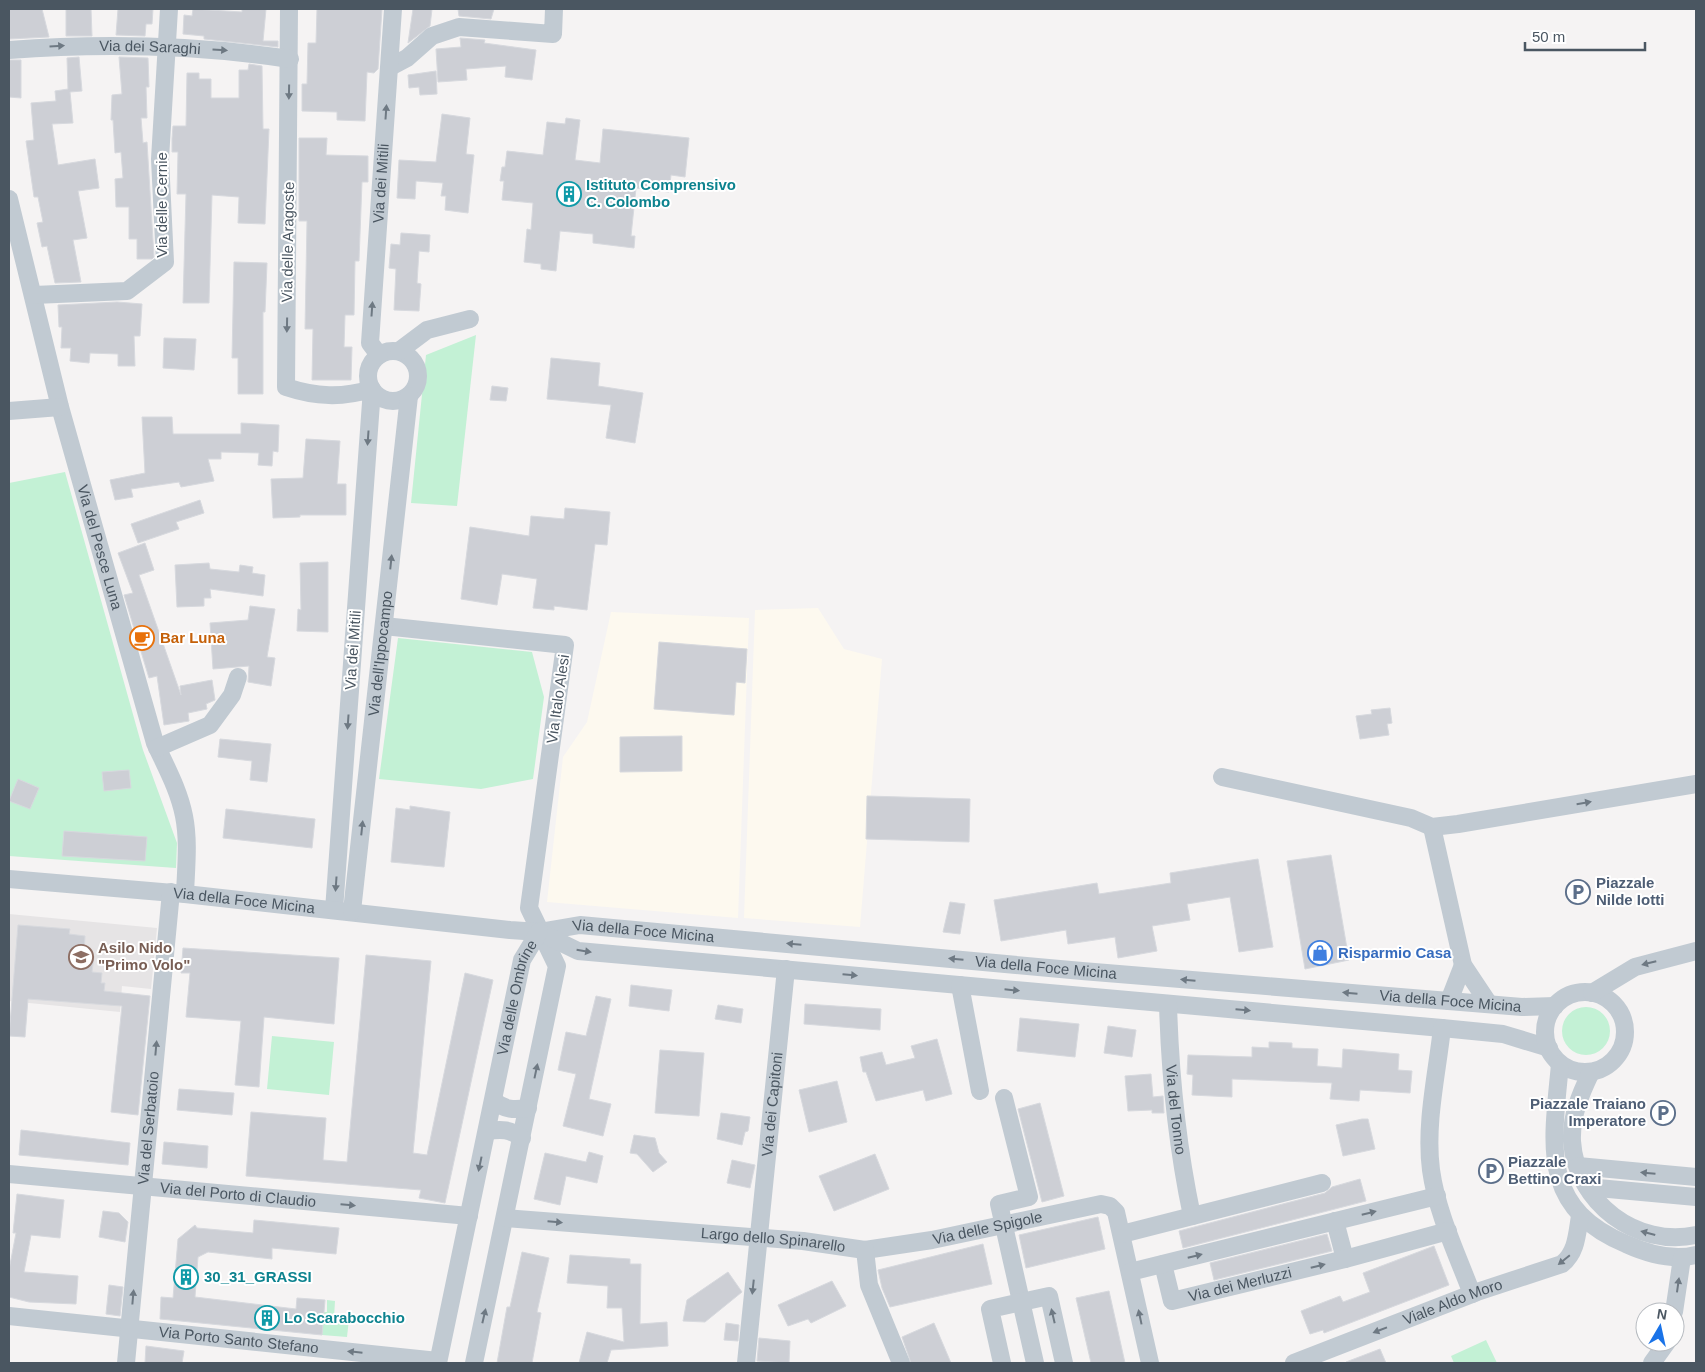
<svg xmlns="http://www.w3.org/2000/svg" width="1705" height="1372" font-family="Arial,sans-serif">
<rect width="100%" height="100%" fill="#f5f3f3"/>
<!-- commercial -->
<path fill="#fdf9ef" d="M818 608 844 649 882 659 860 927 744 918 755 610Z
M611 612 749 618 738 918 547 902 563 757 587 722Z"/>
<!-- education -->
<path fill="#e6e4e5" d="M9 914 157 928 151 989 122 986 120 1012 9 1001Z"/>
<!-- green -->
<path fill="#c3f1d5" d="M476 335 457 506 411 503 426 355Z
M65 472 143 750 177 843 176 868 9 856V483Z
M398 638 532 652 544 697 533 779 481 789 379 779Z
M1562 1031a24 24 0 1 1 48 0a24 24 0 1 1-48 0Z
M272 1036 334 1042 329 1095 267 1089Z
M327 1300 335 1301 334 1318 349 1319 347 1337 322 1335 324 1312H327Z
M1486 1340 1497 1363H1454L1451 1356Z"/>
<!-- building -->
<path fill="#cdcfd5" stroke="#d7d9de" d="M9 9H42L49 37 9 39Z
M66 9H91L92 36H66Z
M118 9H153L152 24H146L145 36 116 35Z
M193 9 242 12V9H266L263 41H278V47L204 39V36L183 34 184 15 192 16Z
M317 9H382L378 69 374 73 367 72 365 121 337 120V112L302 111V84H307L308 43H316Z
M413 9H432L430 26 408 43Z
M458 9H494L491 19 459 16Z
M460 38 485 40 484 43 536 50 532 80 505 77 506 66 466 69 467 80 438 82 436 49 461 47Z
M79 57 82 91 70 92 73 123 52 124 58 165 95 159 99 188 78 191 87 238 73 240 81 282 55 283 47 246 42 247 37 223 43 222 38 197H34L26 141 34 140 31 103 56 101 55 91 68 89 67 58Z
M119 57 148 58 149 87H146L147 118H141L143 143 147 142 154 257 152 259H137V239H129V207H116L115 179 123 178 121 152 115 153 113 120H111L112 95 122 94Z
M9 60H21V98L9 97Z
M249 64 262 66 263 129H269L265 224 238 223 239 197 212 195 209 303H183L186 194H177L178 152H172V139L173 126H186L187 73H199V79H211V98H239V70H248Z
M436 71 437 94 420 95 419 87 409 88 408 75Z
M442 114 470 118 466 154 474 155 468 213 445 210 446 196H441L443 183 416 181 415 199 397 198 399 160 436 162Z
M566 118 580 120 575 160 600 163 603 129 689 138 685 177 671 175 669 192 636 188 631 236H635L634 248 593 243V234L560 231 556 271 541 269V264L524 262 527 229 531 230 533 203 502 200 504 181H500L502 167H505L507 151 543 155 547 122 565 124Z
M299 138H327L326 155 368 156V182H362L359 261H355L354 315H345L344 347H352L351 380H312L313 329H305L307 221H299Z
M401 233 430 235 429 252 419 251 417 283 421 284 419 311 394 310 396 269 389 268 391 244 400 245Z
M234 262 267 263 265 312H263V394H238V358H232Z
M117 302 142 304 140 336H134L135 366H118V354L90 353 89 363 70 361 71 348H61L62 327H59L58 305Z
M164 338 196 339 194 370 163 368Z
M551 358 600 363 598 386 643 393 635 443 606 438 611 405 547 399Z
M492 386 508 388 506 401 490 400Z
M142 417H172L173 434H241V423L279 425 278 452 273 451 272 466 258 465 259 453 221 452V459H208L214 481 181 487 179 482 131 489 133 497 115 500 110 480 145 473Z
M306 439 340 441 337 484H346V515H300V517L273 518 271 479 303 478Z
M200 500 204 513 176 522 179 529 138 543 131 524Z
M565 508 610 512 607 545 595 544 587 610 554 606V610L533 608 537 579 502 574 497 605 461 599 470 527 529 536 531 516 564 519Z
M145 543 154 570 139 575 181 695 180 686 212 680 215 700 206 704 207 709 188 713 189 721 164 725 157 676 149 678 124 595 133 593 118 553Z
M328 562V632L297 631 298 609 301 610 300 563Z
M209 563 210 569 239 572 240 565 253 567 252 573 265 575 263 596 210 589 211 598H204V606L177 607 175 565Z
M250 606 275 609 267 657 275 658 271 686 248 682 249 666 213 669 210 623 248 620Z
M659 642 747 649 745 683 736 682 734 715 654 709Z
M1390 708 1392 723 1387 724 1389 735 1360 739 1356 716 1372 714 1371 710Z
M682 736V771L620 772V737Z
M220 739 271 744 267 782 250 780 252 761 218 757Z
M129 770 131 788 104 791 102 772Z
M18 779 39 788 30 809 9 801Z
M867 796 970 799 969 842 866 839Z
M410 806 450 812 444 867 391 862 396 808 410 810Z
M226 809 315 819 312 848 223 838Z
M64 831 147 837 145 861 62 856Z
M1331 855 1349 960 1305 969 1287 861Z
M1258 859 1273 947 1239 952 1230 897 1187 904 1190 920 1152 926 1157 951 1118 958 1115 937 1068 944 1066 930 1001 941 994 900 1097 883 1099 894 1171 883 1170 873Z
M950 902 965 904 960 934 943 932Z
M18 925 70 929 69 934 85 936 84 955 94 956 92 972 102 973 101 983H105L104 991 150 996 138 1115 111 1112 122 1006 28 999 25 1037 9 1036Z
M183 948 339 958 334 1024 264 1017 259 1087 235 1085 241 1021 186 1017 190 973H181Z
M366 955 431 961 413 1153 427 1155 465 973 493 980 445 1203 419 1198 421 1190 246 1176 251 1112 326 1118 323 1160 347 1162Z
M631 985 672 990 669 1011 629 1006Z
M596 996 611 999 589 1099 611 1104 603 1136 563 1126 576 1074 558 1070 566 1032 586 1036Z
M805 1004 881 1009 880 1030 804 1024Z
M718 1005 743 1009 741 1023 715 1019Z
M1020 1018 1079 1024 1075 1057 1017 1051Z
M1108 1026 1136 1030 1132 1057 1104 1053Z
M937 1039 952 1094 926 1101 923 1090 876 1101 866 1072H863L860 1057 882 1052 886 1065 915 1058 911 1046Z
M1269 1042 1292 1043V1048L1318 1049 1317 1066 1342 1068 1343 1049 1399 1054 1398 1070 1412 1071 1410 1093 1360 1090 1359 1101 1330 1099 1332 1083 1232 1079V1097L1192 1095 1193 1075 1187 1074 1188 1055 1252 1057V1047L1269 1048Z
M660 1050 704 1053 699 1116 655 1113Z
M1151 1074 1153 1097 1163 1096 1164 1113H1152V1110L1128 1111 1125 1076Z
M837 1081 847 1122 809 1132 799 1090Z
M179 1089 234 1093 232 1115 177 1110Z
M1040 1103 1064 1196 1042 1202 1018 1109Z
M721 1113 750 1117 748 1131 745 1132 742 1145 717 1139Z
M1362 1119H1368L1375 1149 1343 1156 1336 1125Z
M21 1130 130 1143 128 1165 19 1155Z
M634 1135 655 1138 659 1153 667 1162 653 1172 637 1154 630 1153Z
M164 1142 208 1146 207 1168 162 1164Z
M589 1152 603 1156 597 1183 566 1176 560 1205 534 1199 545 1153 586 1162Z
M875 1154 889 1189 834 1211 819 1176Z
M732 1160 755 1165 750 1188 727 1183Z
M1360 1179 1366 1201 1183 1248 1179 1231 1325 1193 1332 1187Z
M17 1194 64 1200 60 1238 31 1235 24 1272 78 1276 76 1304 29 1302 9 1297V1270L16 1233H13Z
M103 1211 119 1213 128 1222 125 1242 99 1237Z
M1098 1217 1105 1249 1026 1268 1019 1235Z
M254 1220 339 1228 336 1254 272 1248V1259L208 1252 198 1257 195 1297 296 1309 297 1298 325 1300 322 1335 160 1319 161 1297 173 1298 178 1239 195 1225 197 1228 253 1233Z
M1327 1234 1332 1251 1214 1280 1210 1263Z
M983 1244 992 1284 890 1307 882 1288 878 1270Z
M1434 1246 1449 1285 1324 1333 1323 1330 1310 1334 1301 1311 1340 1296 1343 1302 1370 1292 1363 1273Z
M522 1252 549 1258 537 1312 541 1313 532 1363H497L507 1307H510Z
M570 1255 630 1259V1264H641L640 1324 667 1322 668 1346 611 1350 607 1363H579L587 1332 624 1342 622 1308H607L608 1286 567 1283Z
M728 1272 742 1292 705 1322 683 1321 687 1300Z
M832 1281 846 1306 811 1323 808 1319 788 1326 778 1305Z
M109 1285 123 1287 120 1316 106 1314Z
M1109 1291 1125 1363H1091L1076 1298Z
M726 1323 739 1325 738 1341 724 1340Z
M934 1323 951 1363H911L902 1337Z
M759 1338 790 1341 789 1363 757 1361Z
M146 1346 184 1351 182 1363H145Z
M1380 1349 1386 1363H1347L1346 1362Z"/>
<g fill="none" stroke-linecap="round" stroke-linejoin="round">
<!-- minor -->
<g stroke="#c1cad2" stroke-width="18">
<path d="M289 9 286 387C316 397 342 398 372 389L334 910"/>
<path id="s1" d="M9 50C103 43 196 45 290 59"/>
<path d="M390 67 407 58 432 36 459 27 553 34 554 9"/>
<path id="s2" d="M9 199 60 407 155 743C166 767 179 790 184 816 189 841 186 868 185 894"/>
<path d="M34 295 127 291 165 262 160 159 169 9"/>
<circle cx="393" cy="376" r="25"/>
<path d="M399 351 427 330 470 319"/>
<path id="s3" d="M379 355 370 343 393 9"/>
<path d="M9 411 60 407"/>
<path d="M384 626 565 645 529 908 557 966 474 1363"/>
<path d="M157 748 210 725 232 695 238 677"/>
<path d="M1222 777 1411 818 1432 827 1458 824 1696 784"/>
<path d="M1432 827 1463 965 1489 1004"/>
<path id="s4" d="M9 879 185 894 510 930 539 932 580 925 1082 971 1522 1007 1555 1006"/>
<path id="s5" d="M352 911 409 396"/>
<path d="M539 932 578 951 1442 1028 1503 1034 1549 1048"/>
<path d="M960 985 980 1091"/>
<circle cx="1585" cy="1032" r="40"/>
<path d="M1592 993 1635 967 1696 951"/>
<path d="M1449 1001 1463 965"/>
<path id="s6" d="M1168 1004C1170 1076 1177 1145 1192 1216"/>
<path d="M1442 1028C1437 1074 1425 1124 1431 1170 1437 1213 1457 1254 1472 1294"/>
<path d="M1560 1064C1553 1142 1538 1208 1626 1244 1648 1254 1672 1261 1696 1255"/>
<path d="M1591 1072C1580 1095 1571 1116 1572 1141 1576 1203 1637 1248 1696 1235"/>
<path d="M1004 1098 1029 1197 999 1204 1035 1363"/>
<path d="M494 1101C505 1110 514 1110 528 1108"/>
<path d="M487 1131C502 1129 510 1129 522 1138"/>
<path d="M1578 1166 1696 1177"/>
<path id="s7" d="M9 1174 469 1216"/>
<path d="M1587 1187 1696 1197"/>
<path id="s8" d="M506 1218 803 1241 865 1250 932 1240 1101 1204 1110 1206 1116 1212 1150 1363"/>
<path d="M1335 1221 1345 1259"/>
<path d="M1122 1234 1322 1183"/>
<path d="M865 1250 869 1285 901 1363"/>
<path id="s9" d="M1163 1264 1172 1301 1345 1259 1448 1231"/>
<path d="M1130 1272 1437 1196"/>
<path d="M1674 1312 1682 1258"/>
<path id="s10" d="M9 1316 438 1361"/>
<path id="s11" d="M126 1363 171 892"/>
<path id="s12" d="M438 1363 522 960 539 932"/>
<path id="s13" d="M746 1363 786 969"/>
<path d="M1002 1363 990 1309 1049 1296 1064 1363"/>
<path id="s14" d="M1294 1363 1477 1292 1562 1264C1577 1252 1577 1233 1580 1216"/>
<path d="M1652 1363 1667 1342"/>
</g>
</g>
<!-- one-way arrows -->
<defs><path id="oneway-solid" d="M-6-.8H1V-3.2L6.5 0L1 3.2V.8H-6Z" transform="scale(1.25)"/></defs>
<g fill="#6e7983">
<use href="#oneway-solid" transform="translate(57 46) rotate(-4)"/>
<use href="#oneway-solid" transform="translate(220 50) rotate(4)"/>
<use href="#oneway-solid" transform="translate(289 92) rotate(91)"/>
<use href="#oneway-solid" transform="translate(386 112) rotate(-86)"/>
<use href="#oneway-solid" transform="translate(372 309) rotate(-86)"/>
<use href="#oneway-solid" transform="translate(287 325) rotate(91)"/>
<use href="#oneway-solid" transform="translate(368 438) rotate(94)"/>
<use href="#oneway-solid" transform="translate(391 562) rotate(-84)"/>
<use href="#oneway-solid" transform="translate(348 722) rotate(94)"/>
<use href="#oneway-solid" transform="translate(1584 803) rotate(-10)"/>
<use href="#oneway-solid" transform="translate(362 828) rotate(-84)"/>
<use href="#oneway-solid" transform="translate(336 884) rotate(94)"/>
<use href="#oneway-solid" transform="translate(794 944) rotate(-175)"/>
<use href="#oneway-solid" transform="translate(584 951) rotate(9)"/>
<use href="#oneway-solid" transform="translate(956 959) rotate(-175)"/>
<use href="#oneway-solid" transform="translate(1649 963) rotate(166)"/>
<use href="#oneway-solid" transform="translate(850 975) rotate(5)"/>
<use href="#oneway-solid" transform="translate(1188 980) rotate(-175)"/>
<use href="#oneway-solid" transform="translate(1012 990) rotate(6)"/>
<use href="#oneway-solid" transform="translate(1350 993) rotate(-175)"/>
<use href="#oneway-solid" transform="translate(1243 1010) rotate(5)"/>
<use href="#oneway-solid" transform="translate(156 1048) rotate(-85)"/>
<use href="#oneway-solid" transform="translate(536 1071) rotate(-78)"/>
<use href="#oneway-solid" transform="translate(480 1164) rotate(102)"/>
<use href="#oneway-solid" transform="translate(1648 1173) rotate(-175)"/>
<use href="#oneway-solid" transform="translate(348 1205) rotate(5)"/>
<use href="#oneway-solid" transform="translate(1369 1213) rotate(-14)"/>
<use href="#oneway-solid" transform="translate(555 1222) rotate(5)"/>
<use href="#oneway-solid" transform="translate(1648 1233) rotate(-165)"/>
<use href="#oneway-solid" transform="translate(1195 1256) rotate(-14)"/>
<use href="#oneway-solid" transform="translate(1564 1260) rotate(141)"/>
<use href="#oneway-solid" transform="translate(1318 1266) rotate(-14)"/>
<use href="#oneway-solid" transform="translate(1678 1285) rotate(-82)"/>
<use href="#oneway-solid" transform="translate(753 1287) rotate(96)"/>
<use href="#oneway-solid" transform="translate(133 1297) rotate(-85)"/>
<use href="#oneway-solid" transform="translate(484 1316) rotate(-77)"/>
<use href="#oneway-solid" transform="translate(1053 1316) rotate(-103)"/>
<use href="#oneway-solid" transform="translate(1140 1317) rotate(-102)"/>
<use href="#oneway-solid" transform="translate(1380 1330) rotate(159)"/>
<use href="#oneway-solid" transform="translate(355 1352) rotate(-174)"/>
</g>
<!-- icons -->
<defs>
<symbol id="building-ring" viewBox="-11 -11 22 22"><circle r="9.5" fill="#fff" stroke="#0f9aa8" stroke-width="1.5"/><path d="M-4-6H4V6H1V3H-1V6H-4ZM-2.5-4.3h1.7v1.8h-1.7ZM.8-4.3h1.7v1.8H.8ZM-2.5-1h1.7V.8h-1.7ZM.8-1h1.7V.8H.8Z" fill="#0f9aa8"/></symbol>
<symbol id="cafe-ring" viewBox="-11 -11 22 22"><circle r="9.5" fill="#fff" stroke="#e8710a" stroke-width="1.5"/><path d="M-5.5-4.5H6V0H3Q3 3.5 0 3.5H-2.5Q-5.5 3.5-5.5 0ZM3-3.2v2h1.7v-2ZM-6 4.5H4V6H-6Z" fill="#e8710a"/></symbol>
<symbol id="parking-ring" viewBox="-11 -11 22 22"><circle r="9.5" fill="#fff" stroke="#5c6f8a" stroke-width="1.5"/><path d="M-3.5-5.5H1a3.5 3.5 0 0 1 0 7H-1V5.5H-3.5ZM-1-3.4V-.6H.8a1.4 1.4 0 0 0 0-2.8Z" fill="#5c6f8a"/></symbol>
<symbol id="shop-ring" viewBox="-11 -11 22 22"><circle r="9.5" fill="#fff" stroke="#3f7fe0" stroke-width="1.5"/><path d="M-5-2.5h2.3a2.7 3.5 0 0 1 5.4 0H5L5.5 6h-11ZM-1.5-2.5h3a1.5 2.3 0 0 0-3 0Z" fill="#3f7fe0"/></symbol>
<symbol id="school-ring" viewBox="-11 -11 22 22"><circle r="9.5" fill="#fff" stroke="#8d6e63" stroke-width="1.5"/><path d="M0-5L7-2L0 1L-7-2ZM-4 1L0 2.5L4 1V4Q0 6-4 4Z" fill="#8d6e63"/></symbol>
</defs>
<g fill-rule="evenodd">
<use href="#building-ring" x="555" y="180" width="28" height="28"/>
<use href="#cafe-ring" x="128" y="624" width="28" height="28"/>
<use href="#parking-ring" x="1564" y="878" width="28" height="28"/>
<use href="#shop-ring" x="1306" y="939" width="28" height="28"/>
<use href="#school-ring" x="67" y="943" width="28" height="28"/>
<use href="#parking-ring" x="1649" y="1099" width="28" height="28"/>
<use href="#parking-ring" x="1477" y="1157" width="28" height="28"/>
<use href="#building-ring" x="172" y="1263" width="28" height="28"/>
<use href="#building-ring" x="253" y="1304" width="28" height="28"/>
</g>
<g text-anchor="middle" stroke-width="4" stroke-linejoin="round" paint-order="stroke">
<!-- street labels -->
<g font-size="15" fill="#4a5661" stroke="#fff">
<text dy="5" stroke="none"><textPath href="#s1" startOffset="141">Via dei Saraghi</textPath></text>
<text dy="5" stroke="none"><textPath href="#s3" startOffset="175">Via dei Mitili</textPath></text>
<text transform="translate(162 205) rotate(-90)" y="5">Via delle Cernie</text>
<text transform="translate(288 242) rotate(-89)" y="5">Via delle Aragoste</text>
<text dy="5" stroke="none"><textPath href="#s2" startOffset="360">Via del Pesce Luna</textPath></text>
<text transform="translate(353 650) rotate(-86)" y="5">Via dei Mitili</text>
<text dy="5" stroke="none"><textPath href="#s5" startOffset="259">Via dell'Ippocampo</textPath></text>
<text transform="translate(558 699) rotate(-82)" y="5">Via Italo Alesi</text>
<text dy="5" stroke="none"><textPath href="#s4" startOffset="236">Via della Foce Micina</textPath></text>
<text dy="5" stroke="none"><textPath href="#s4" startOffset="638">Via della Foce Micina</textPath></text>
<text dy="5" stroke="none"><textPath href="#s4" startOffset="1042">Via della Foce Micina</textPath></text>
<text dy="5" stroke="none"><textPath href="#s12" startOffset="374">Via delle Ombrine</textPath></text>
<text dy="5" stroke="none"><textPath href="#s4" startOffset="1448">Via della Foce Micina</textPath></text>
<text dy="5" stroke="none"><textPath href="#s13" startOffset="260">Via dei Capitoni</textPath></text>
<text dy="5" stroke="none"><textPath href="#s6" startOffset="106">Via del Tonno</textPath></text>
<text dy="5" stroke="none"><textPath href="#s11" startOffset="236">Via del Serbatoio</textPath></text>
<text dy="5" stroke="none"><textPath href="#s7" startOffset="230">Via del Porto di Claudio</textPath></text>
<text dy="5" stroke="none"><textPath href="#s8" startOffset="485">Via delle Spigole</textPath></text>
<text dy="5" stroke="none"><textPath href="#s8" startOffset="268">Largo dello Spinarello</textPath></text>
<text dy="5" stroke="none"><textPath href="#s9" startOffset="108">Via dei Merluzzi</textPath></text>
<text dy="5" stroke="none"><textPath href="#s14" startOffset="170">Viale Aldo Moro</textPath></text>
<text dy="5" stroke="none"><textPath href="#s10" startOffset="231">Via Porto Santo Stefano</textPath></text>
</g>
<!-- culture labels -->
<g font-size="15" font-weight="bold" fill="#0d838f" stroke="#fff" text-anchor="start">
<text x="586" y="190">Istituto Comprensivo<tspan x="586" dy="17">C. Colombo</tspan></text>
<text x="204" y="1282">30_31_GRASSI</text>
<text x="284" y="1323">Lo Scarabocchio</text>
</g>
<!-- food labels -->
<g font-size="15" font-weight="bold" fill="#c56008" stroke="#fff" text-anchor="start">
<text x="160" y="643">Bar Luna</text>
</g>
<!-- service labels -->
<g font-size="15" font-weight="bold" fill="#4e5e75" stroke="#fff" text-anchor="start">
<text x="1596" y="888">Piazzale<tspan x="1596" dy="17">Nilde Iotti</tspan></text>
<text x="1646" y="1109" text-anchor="end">Piazzale Traiano<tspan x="1646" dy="17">Imperatore</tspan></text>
<text x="1508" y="1167">Piazzale<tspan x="1508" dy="17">Bettino Craxi</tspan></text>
</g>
<!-- education labels -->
<g font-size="15" font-weight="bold" fill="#785e54" stroke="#fff" text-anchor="start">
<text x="98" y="953">Asilo Nido<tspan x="98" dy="17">"Primo Volo"</tspan></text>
</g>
<!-- shop labels -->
<g font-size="15" font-weight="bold" fill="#366cbe" stroke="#fff" text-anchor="start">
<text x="1338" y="958">Risparmio Casa</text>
</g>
</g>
<!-- border -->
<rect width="1705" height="1372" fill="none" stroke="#4a5661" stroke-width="20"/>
<!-- north arrow -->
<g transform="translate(1660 1327) rotate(9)"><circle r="24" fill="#ffffff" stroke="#b7bbc0"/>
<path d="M0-4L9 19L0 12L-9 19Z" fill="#1a73e8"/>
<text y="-8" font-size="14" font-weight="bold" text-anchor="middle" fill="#4a5661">N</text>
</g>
<!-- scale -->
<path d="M1525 42v8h120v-8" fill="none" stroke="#4a5661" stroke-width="2.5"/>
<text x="1532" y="42" font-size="15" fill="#4a5661" stroke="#ffffff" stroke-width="4" paint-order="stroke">50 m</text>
</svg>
